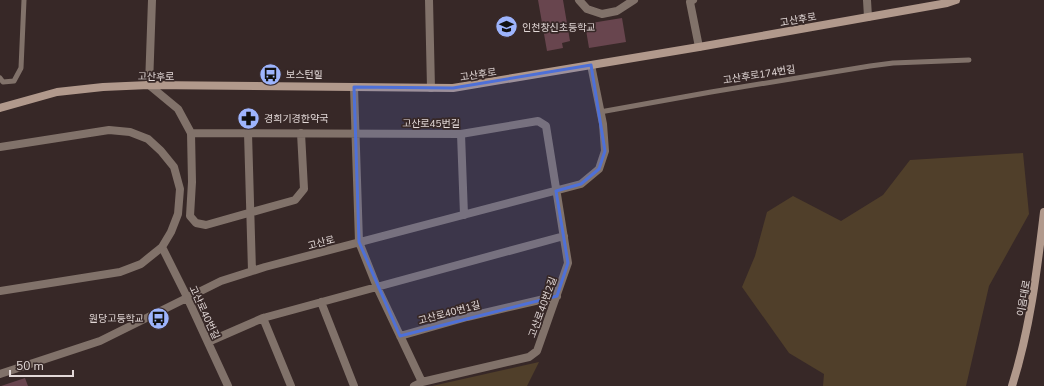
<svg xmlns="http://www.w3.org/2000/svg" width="1044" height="386" font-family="'Nunito Sans','Noto Sans KR',sans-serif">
<rect width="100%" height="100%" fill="#372827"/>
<!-- green -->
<path fill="#503f2a" d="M1023 153 1029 214 989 286 966 386H823L824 374 789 353 742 287 755 256 767 212 793 196 841 221 883 195 910 160Z
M539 362 527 386H432Z"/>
<!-- building -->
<path fill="#68454e" d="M538 0H563L570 41 562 43 563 48 547 51Z
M622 18 626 42 589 48 585 24Z
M25 378 28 386H1Z"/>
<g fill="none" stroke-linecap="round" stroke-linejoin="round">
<!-- service -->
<path stroke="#81726a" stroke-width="5" d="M0 78 3 82 14 81 21 68 24 0
M600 112 711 92 870 66 893 63 969 60"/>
<!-- minor -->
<path stroke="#81726a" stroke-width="8" d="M152 0 149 85 178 109 191 133 192 182 190 216 196 223 206 225 295 200 304 189 301 133
M429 0 431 88
M579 0 587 9 602 14 617 11 634 0
M693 0 690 2 699 47
M867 0 868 17
M354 87 359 242 377 287 422 382
M191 133 461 134 538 121 546 126 568 263 537 351 529 357 422 382 414 386
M248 133 252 271
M461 134 464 215
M0 147 109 130 130 132 148 139 161 151 174 167 180 189 178 214 171 232 162 247 141 264 120 272 0 291
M162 247 187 297 228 386
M321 302 354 386
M263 318 291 386
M400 336 467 317 557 296
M208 342 263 318 564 236
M0 374 100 341 221 281 265 267 581 184 599 169 605 151 603 124 591 65"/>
<!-- secondary -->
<path stroke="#b1998c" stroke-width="8" d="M0 108 57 92 103 87 149 85 453 88 699 47 947 3 956 0
M1012 386C1030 329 1037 271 1044 212"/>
</g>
<!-- marked area -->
<path fill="#4e70d8" fill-opacity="0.2" stroke="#4e70d8" stroke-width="3" stroke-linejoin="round" d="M591 65 605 151 599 169 581 184 556 191 568 263 557 296 400 336 359 242 354 87 453 88Z"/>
<!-- icons -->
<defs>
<symbol id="school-disc" viewBox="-11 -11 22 22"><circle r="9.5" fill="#9db4fd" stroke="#372827"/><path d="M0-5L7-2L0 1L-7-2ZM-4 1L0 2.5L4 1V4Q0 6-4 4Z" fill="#111"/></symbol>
<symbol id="bus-disc" viewBox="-11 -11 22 22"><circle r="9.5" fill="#9db4fd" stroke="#372827"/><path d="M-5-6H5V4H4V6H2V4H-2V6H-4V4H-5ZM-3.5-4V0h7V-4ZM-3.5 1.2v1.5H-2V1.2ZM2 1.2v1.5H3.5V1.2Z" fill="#111"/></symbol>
<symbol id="pharmacy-disc" viewBox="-11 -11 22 22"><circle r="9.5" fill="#9db4fd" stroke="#372827"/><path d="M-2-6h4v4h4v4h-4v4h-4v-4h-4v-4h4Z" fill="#111"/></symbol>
</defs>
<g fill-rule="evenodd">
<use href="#school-disc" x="494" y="14" width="25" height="25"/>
<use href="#bus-disc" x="258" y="62" width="25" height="25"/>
<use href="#pharmacy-disc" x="236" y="106" width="25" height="25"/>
<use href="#bus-disc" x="146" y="306" width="25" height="25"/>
</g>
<g text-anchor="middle" stroke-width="3.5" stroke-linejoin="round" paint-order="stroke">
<!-- street labels -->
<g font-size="10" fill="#e2d8d7" stroke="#372827">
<text transform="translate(798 19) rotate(-10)" y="4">고산후로</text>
<text transform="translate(478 74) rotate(-9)" y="4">고산후로</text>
<text transform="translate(759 74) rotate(-9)" y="4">고산후로174번길</text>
<text x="156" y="80">고산후로</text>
<text x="431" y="127">고산로45번길</text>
<text transform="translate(321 242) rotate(-15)" y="4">고산로</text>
<text transform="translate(1023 298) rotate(-80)" y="4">이음대로</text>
<text transform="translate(542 307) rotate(-70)" y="4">고산로40번2길</text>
<text transform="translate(205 312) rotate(65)" y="4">고산로40번길</text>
<text transform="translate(449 312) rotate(-15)" y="4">고산로40번1길</text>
</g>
<!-- poi labels -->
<g font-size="10" fill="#e2d8d7" stroke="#372827" text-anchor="start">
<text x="522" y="31">인천창신초등학교</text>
<text x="286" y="78">보스턴힐</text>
<text x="264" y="122">경희기경한약국</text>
<text x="144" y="322" text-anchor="end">원당고등학교</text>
</g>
</g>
<!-- scale -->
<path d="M10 370v6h63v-6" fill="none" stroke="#e2d8d7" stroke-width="2"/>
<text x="16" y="370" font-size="12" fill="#e2d8d7" stroke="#372827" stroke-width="3" paint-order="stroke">50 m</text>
</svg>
